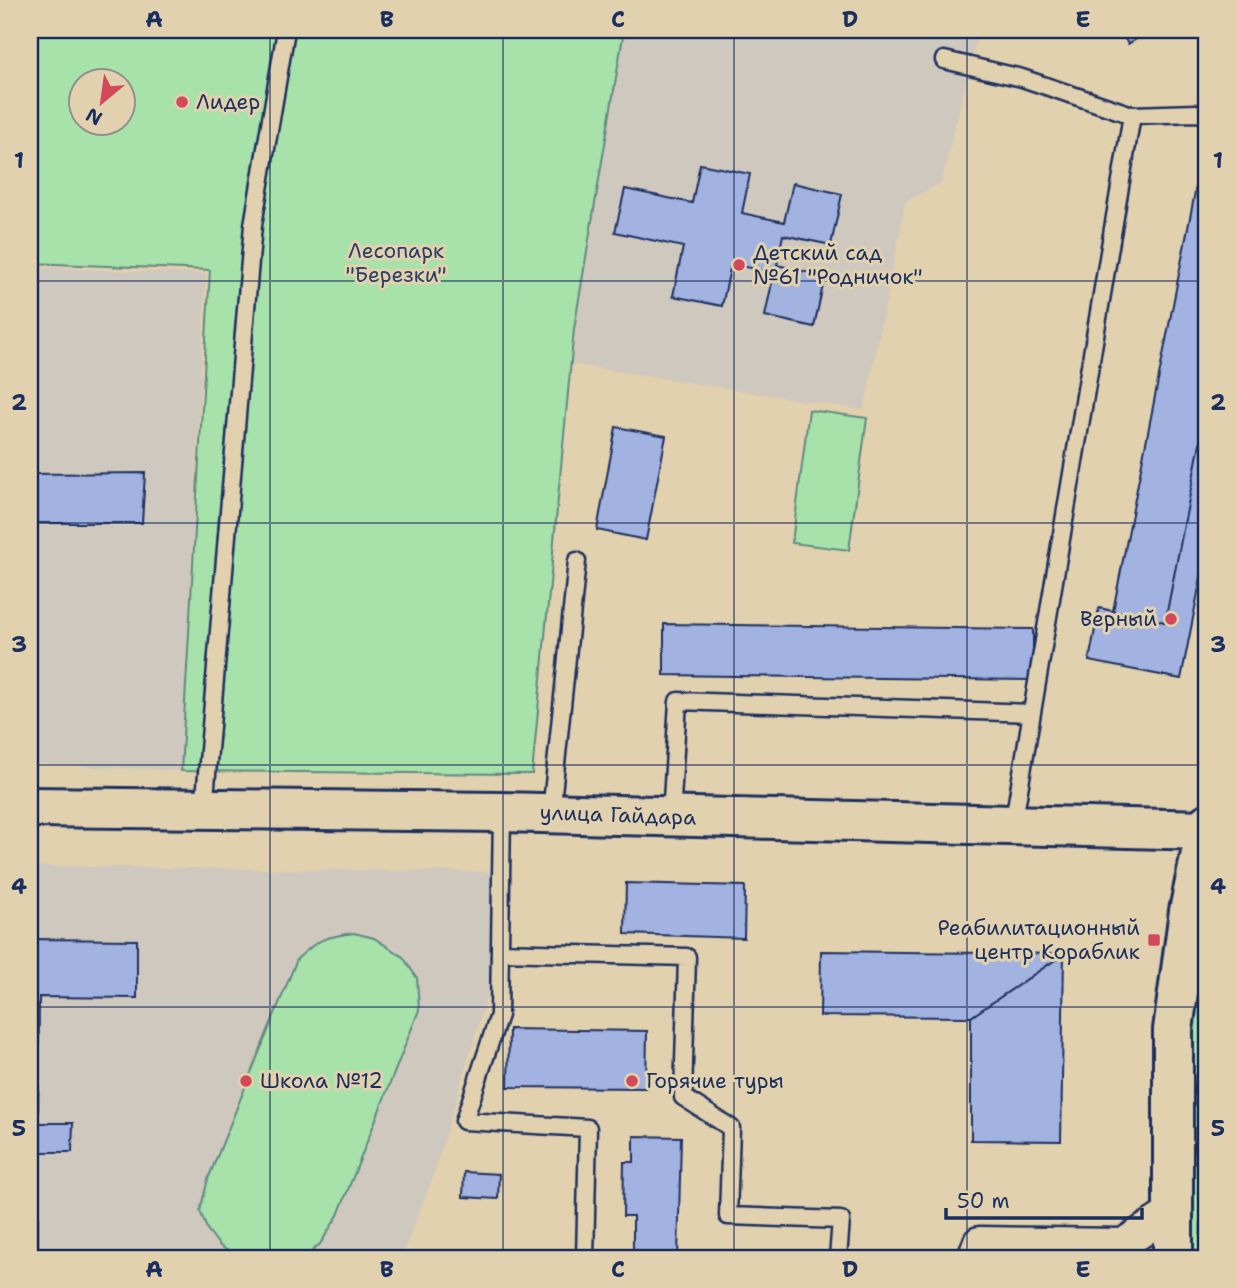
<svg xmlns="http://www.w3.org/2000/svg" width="1237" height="1288" font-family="'Shantell Sans',sans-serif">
<rect width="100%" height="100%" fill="#e2d1ae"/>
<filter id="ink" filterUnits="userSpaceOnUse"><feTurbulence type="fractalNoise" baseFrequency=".0143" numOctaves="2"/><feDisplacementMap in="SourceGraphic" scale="14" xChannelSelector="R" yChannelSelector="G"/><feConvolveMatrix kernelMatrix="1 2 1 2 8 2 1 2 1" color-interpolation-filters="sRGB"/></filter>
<g filter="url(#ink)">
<!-- built -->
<path fill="#cfc8be" d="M624 30H950L977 37 941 183 906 201 864 410 571 364 574 329Z
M30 267 206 274 181 771 30 764Z
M30 866 492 872 491 983 432 1180 401 1258H30Z"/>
<!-- green -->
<path fill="#a6e2a9" stroke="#608884" stroke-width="2" fill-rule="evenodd" d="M30 30H624L574 329 532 774 181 771 210 270 30 263ZM80 80H122V122H80Z
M809 410 867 418 849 550 792 543Z
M1206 922 1207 1039 1202 1126 1200 1258H1184L1190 1042Z
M354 933 374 938 403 957 417 978 419 1010 338 1215 320 1244 304 1258H241L220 1246 207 1229 200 1211 208 1179 297 959C319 938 325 937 354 933Z"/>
<!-- building -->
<path fill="#a2b3e2" stroke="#1b2f5e" stroke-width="2" d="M1119 30H1152L1128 44Z
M1205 141 1207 407 1165 622 1113 611Z
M700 164 750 174 742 213 784 222 793 183 842 194 831 245 783 235 777 265 825 276 814 327 765 316 774 273 731 264 722 306 673 296 683 247 615 232 625 189 692 203Z
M1207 407V547L1181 679 1089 661 1099 608 1165 622Z
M616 427 666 436 646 540 597 530Z
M145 473 142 523H30V474Z
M664 624 1033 629V680L664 675Z
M626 883 745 886 744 938 625 934Z
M30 939 137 940V998L39 997 38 1123H73L72 1152H38V1258H30Z
M821 951 1064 954 971 1017 820 1016Z
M1064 954 1061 1141 971 1140V1017Z
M509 1029 647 1031 646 1088 508 1087Z
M634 1136 681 1137 678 1258H621L622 1251 633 1252V1216H623L624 1162H634Z
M464 1172 499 1174 498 1199 463 1197Z"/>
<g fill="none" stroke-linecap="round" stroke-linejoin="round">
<defs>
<path id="service" d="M944 60 1022 78 1132 115 1196 113 1207 115
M204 810 253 225 286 30
M502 812 499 1015 464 1121 588 1128 585 1258
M551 813 577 561
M671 817 678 701 1032 713
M1013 826 1132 115
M500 952 687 957 683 1097 731 1128 728 1216 841 1220 838 1258"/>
<path id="minor" d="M973 1258 979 1242 1123 1244 1173 1211"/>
<path id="tertiary" d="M30 807 502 812 1207 830
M1173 1258V1030L1189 911 1207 824"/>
</defs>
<!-- service casing -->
<use href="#service" stroke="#1b2f5e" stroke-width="21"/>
<!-- minor casing -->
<use href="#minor" stroke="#1b2f5e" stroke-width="35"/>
<!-- tertiary casing -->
<use href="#tertiary" stroke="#1b2f5e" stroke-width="44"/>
<!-- service -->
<use href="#service" stroke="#e2d1ae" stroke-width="16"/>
<!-- minor -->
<use href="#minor" stroke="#e2d1ae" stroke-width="30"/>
<!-- tertiary -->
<use href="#tertiary" stroke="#e2d1ae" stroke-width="38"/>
</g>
</g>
<!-- grid -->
<path fill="none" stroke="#1b2f5e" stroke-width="2" stroke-opacity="0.55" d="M270 30V1258M503 30V1258M734 30V1258M967 30V1258M30 281H1207M30 523H1207M30 765H1207M30 1007H1207"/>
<!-- markers -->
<g fill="#d1495b" stroke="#e2d1ae" stroke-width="2.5">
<circle cx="182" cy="102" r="7"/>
<circle cx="739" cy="265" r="7"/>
<circle cx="1171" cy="619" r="7"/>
<rect x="1147" y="933" width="14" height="14" rx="3.5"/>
<circle cx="246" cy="1081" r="7"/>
<circle cx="632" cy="1081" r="7"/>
</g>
<g text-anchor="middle" stroke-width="6" stroke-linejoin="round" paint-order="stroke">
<!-- poi labels -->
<g font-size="21" fill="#1b2f5e" stroke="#e2d1ae" text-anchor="start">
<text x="196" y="109">Лидер</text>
<text x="753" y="260">Детский сад<tspan x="753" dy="24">№61 "Родничок"</tspan></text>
<text x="1157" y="626" text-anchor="end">Верный</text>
<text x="1140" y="935" text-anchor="end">Реабилитационный<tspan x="1140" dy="24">центр Кораблик</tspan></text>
<text x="260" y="1088">Школа №12</text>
<text x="646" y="1088">Горячие туры</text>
</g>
<!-- park labels -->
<g font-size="21" fill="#294166" stroke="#e2d1ae">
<text x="396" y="258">Лесопарк<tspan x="396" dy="24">"Березки"</tspan></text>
</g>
<!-- street labels -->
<g font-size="21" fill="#1b2f5e" stroke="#e2d1ae">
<text transform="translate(618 815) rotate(2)" y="7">улица Гайдара</text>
</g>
</g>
<!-- margin -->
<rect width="1237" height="1288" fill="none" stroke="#e2d1ae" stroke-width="77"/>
<!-- north arrow -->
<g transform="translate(102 102) rotate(209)"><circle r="33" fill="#e2d1ae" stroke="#92908e" stroke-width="2"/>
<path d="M0-5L12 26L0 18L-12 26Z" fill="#d1495b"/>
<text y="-10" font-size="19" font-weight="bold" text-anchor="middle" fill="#1b2f5e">N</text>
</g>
<!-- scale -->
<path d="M946 1208v10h196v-10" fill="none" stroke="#1b2f5e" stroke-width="3.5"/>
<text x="957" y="1208" font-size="21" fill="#1b2f5e" stroke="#e2d1ae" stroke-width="5" paint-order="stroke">50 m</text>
<rect x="38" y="38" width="1160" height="1212" fill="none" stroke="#1b2f5e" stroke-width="2.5"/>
<g font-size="23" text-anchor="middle" font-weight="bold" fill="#1b2f5e">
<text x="154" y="27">A</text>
<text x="387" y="27">B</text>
<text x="618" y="27">C</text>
<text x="850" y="27">D</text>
<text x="1083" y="27">E</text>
<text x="19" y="168">1</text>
<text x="1218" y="168">1</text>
<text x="19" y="410">2</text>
<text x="1218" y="410">2</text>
<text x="19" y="652">3</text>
<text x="1218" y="652">3</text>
<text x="19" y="894">4</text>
<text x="1218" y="894">4</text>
<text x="19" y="1136">5</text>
<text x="1218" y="1136">5</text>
<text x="154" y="1277">A</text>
<text x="387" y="1277">B</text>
<text x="618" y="1277">C</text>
<text x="850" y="1277">D</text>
<text x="1083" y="1277">E</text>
</g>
</svg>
